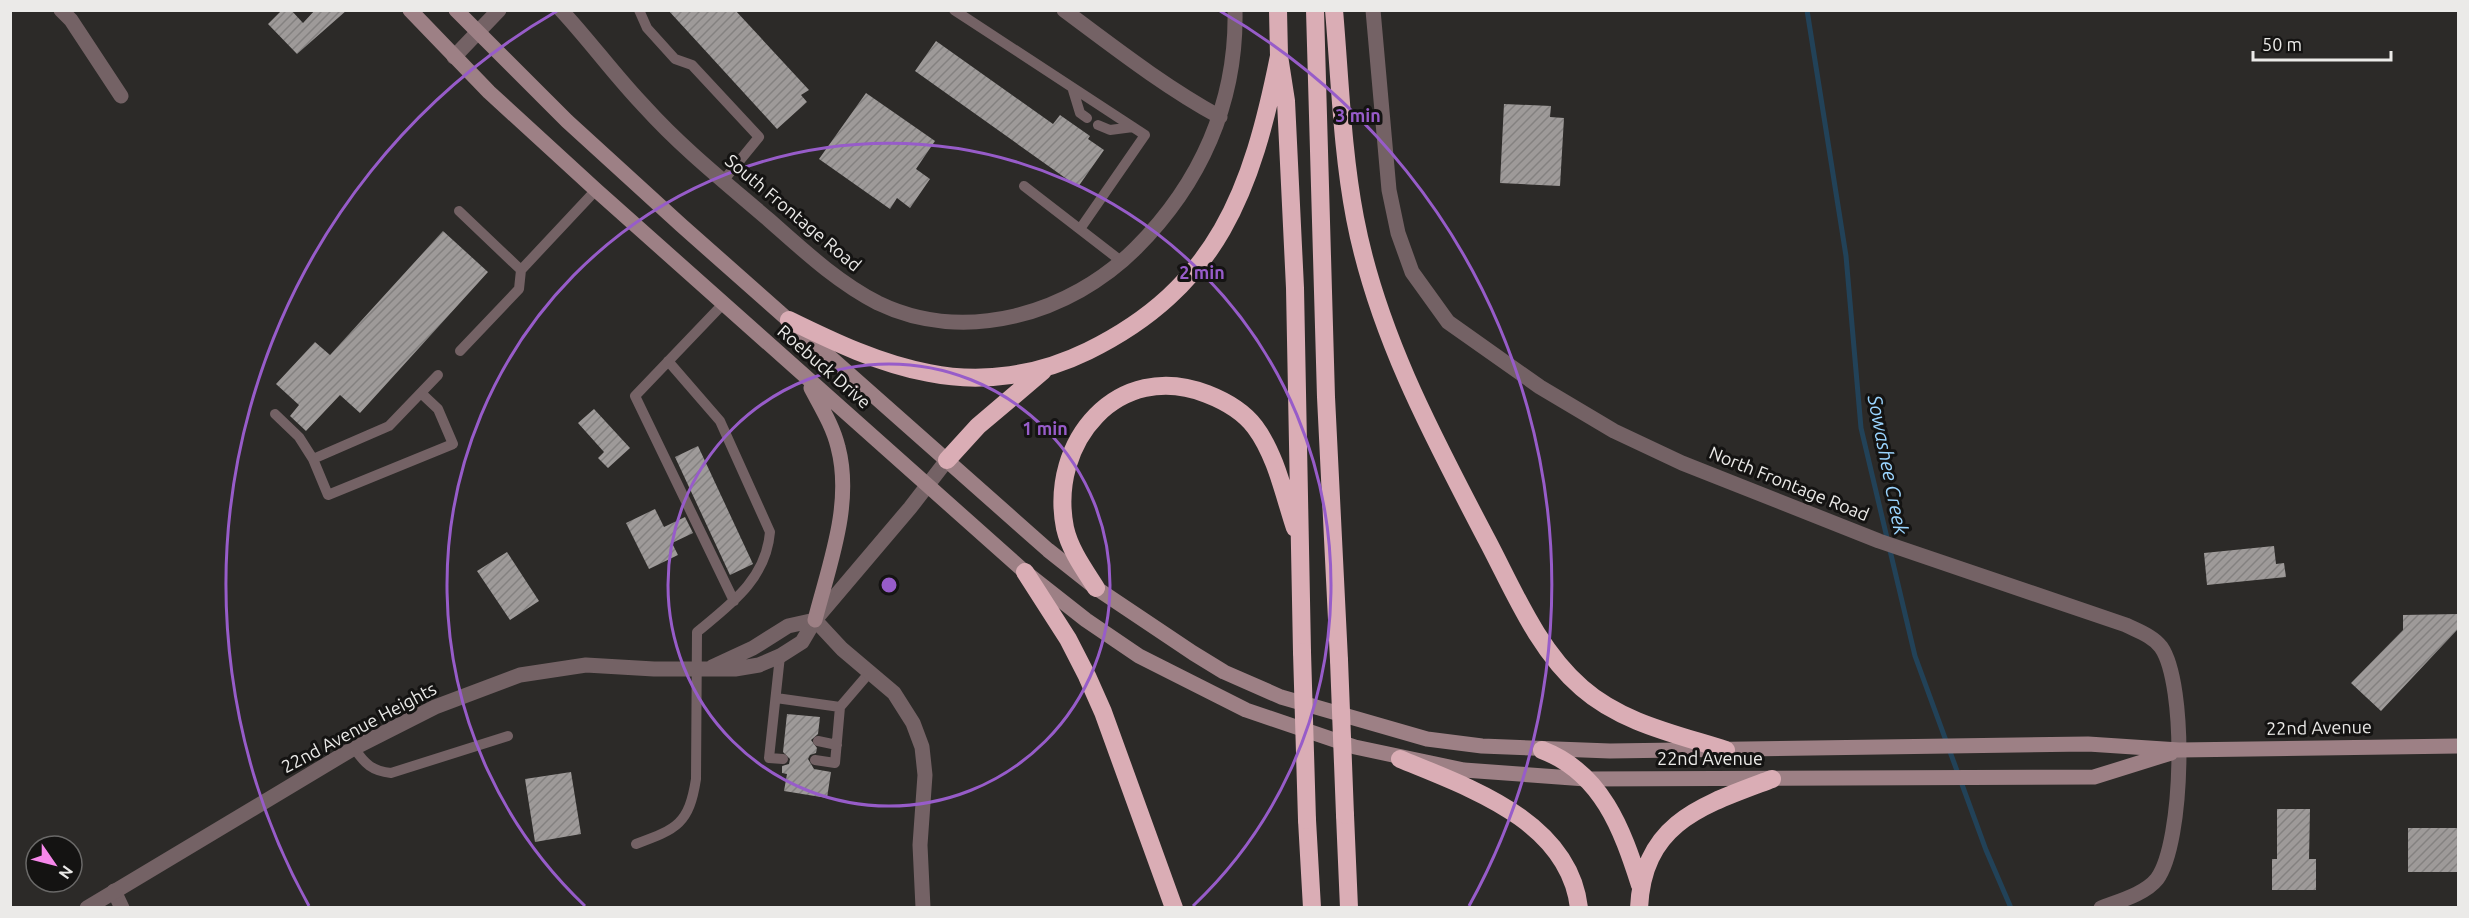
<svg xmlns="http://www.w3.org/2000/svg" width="2469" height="918" font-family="Ubuntu,sans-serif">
<defs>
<pattern id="building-hatch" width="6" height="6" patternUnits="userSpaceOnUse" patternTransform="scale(1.5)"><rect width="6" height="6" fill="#9e9a99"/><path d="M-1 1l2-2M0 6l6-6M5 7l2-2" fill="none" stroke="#848180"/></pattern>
</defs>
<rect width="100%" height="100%" fill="#2c2a28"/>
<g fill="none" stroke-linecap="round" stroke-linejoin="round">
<!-- stream -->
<path stroke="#224258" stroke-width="5" d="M1807 10 1846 256 1861 428 1915 656 1986 850 2011 908"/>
</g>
<!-- building -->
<path fill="url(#building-hatch)" d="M282 10H291L303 23 315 10H347L297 54 268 24Z
M668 10H735L809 90 801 95 807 102 777 129Z
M936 41 1053 124 1060 115 1090 136 1088 139 1104 150 1078 187 915 71Z
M866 93 935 141 916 169 930 179 910 208 897 198 890 209 819 159Z
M1504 104 1551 106 1550 117 1564 118 1560 186 1500 183Z
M443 231 488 272 360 413 340 395 306 431 290 416 299 405 276 384 315 342 330 355Z
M594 409 630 448 608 468 598 458 604 452 578 423Z
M698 446 753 564 730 575 675 457Z
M655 509 664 527 685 517 693 533 672 543 678 555 649 569 626 523Z
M2274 546 2276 564 2284 563 2286 577 2207 585 2204 553Z
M507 552 539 601 510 620 477 571Z
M2458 614V629L2381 711 2351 683 2403 630V615Z
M787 714 820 717 818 734 811 740 817 748 816 753 810 755 808 759 814 769 831 772 827 798 784 791 787 774 782 773V766L789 764 790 759 783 752Z
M571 772 581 834 535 842 525 779Z
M2277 809H2310L2309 859H2316V890H2272V859H2277Z
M2408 828H2458V872H2408Z"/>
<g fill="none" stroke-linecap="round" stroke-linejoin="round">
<!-- service -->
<path stroke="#746265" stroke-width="10" d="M639 10 647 28 675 59 692 65 759 137 723 181
M954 10 1145 135 1080 229
M1073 90 1080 113 1087 118
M1098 125 1110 130 1133 127
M1024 186 1121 261
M459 211 521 270
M723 304 635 396 734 601
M460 351 519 289 521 270 596 190
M421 393 438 409 453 444 328 495 313 459 389 426 438 375
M275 414 299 437 313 459
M780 656 769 758 783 759
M776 698 840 707
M818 741 837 745
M354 748C365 764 372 771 391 773L508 736
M815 760 835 763 840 707 870 672
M636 844C677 829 689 824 696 779L697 632C731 604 766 579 770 532L720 421 668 361"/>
<!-- minor -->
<path stroke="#746265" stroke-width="15" d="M61 10 71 20 121 96
M561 10C590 41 615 76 645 107 682 148 726 183 769 220 803 250 837 282 878 303 965 345 1070 314 1136 248 1200 184 1237 103 1235 10
M1064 10C1115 48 1165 87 1220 117
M1373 10 1389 190 1398 233 1412 272 1448 322 1540 387 1614 431 1682 463 1879 541 2126 625C2138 631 2153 636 2161 647 2187 684 2184 842 2157 879 2145 894 2119 901 2101 908
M454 57 499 10
M815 620 842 649 894 693 913 723 922 747 925 775 920 845 923 908
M114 891 122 908"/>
<!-- tertiary -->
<path stroke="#746265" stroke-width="15" d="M712 667 753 648 788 626 815 620
M87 908 354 748 435 707 520 675 586 665 654 669H735L759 665 780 656 802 642 815 620 910 508 947 460"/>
<!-- secondary -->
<path stroke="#9d8085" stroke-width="15" d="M410 10 489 92 596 190 1025 572 1086 620 1139 656 1246 710 1355 747 1464 770 1586 779 2094 777 2171 753
M456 10 567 121 681 225 1048 550 1096 588 1193 653 1224 672 1281 697 1427 739 1482 746 1610 751 2088 744 2179 750 2458 746
M811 388C821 407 833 426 838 447 853 504 829 565 815 620"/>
<!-- motorway -->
<path stroke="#daadb5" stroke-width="18" d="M1278 10 1279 56 1286 101 1295 288 1302 652
M1315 10 1326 397 1339 660
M1334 10C1340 79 1342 150 1355 218 1377 333 1433 437 1487 540 1514 591 1537 649 1582 688 1622 723 1676 734 1726 750
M789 320C834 342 880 364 929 373 983 384 1039 375 1088 351 1218 287 1252 190 1279 56
M947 460 978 426 1043 371
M1025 572 1068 639 1087 676 1103 712 1174 908
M1096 588C1084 569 1070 550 1065 528 1048 442 1118 359 1207 394 1225 401 1243 411 1255 427 1276 455 1284 495 1295 528
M1542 750C1602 773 1622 829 1640 885
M1400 759C1470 788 1569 821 1579 908
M1345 815 1349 908
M1307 820 1312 908
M1639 908C1643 822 1703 805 1772 779"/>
<!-- motorway-bridge -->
<path stroke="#daadb5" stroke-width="18" d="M1302 652 1307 820
M1339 660 1345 815"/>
</g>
<!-- distance rings -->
<g fill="none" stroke="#975cc9" stroke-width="3">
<circle cx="889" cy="585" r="221"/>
<path d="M585 906A442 442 0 1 1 1193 906"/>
<path d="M309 906A663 663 0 0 1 557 11M1220 11A663 663 0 0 1 1469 906"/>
</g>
<g text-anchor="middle" stroke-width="6" stroke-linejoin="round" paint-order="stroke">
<!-- street labels -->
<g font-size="18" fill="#ebeae8" stroke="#141312">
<text transform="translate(793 213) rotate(40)" y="6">South Frontage Road</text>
<text transform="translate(824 367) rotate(41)" y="6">Roebuck Drive</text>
<text transform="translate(1789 484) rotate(22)" y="6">North Frontage Road</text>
<text transform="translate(359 728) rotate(-28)" y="6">22nd Avenue Heights</text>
<text transform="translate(2319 728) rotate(-1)" y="6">22nd Avenue</text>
<text x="1710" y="765">22nd Avenue</text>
</g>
<!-- water labels -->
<g font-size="20" font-style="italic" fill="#9bd5ff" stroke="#141312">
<text transform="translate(1888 465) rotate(79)" y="7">Sowashee Creek</text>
</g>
</g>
<circle cx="889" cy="585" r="9" fill="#975cc9" stroke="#141312" stroke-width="3"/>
<g font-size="18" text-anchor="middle" font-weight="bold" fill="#975cc9" stroke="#141312" stroke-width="6" stroke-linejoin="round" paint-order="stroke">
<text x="1358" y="122">3 min</text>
<text x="1202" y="279">2 min</text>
<text x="1045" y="435">1 min</text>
</g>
<!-- border -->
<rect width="2469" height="918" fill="none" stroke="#ebeae8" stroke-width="24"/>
<!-- north arrow -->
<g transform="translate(54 864) rotate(125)"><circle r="28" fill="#141312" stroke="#6a6968" stroke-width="1.5"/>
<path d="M0-4.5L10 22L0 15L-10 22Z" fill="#f788eb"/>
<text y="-9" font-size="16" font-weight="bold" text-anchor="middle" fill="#ebeae8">N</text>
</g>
<!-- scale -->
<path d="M2253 51v9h138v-9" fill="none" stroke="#ebeae8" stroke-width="3"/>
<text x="2262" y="51" font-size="18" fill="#ebeae8" stroke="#141312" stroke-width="4.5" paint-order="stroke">50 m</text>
</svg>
